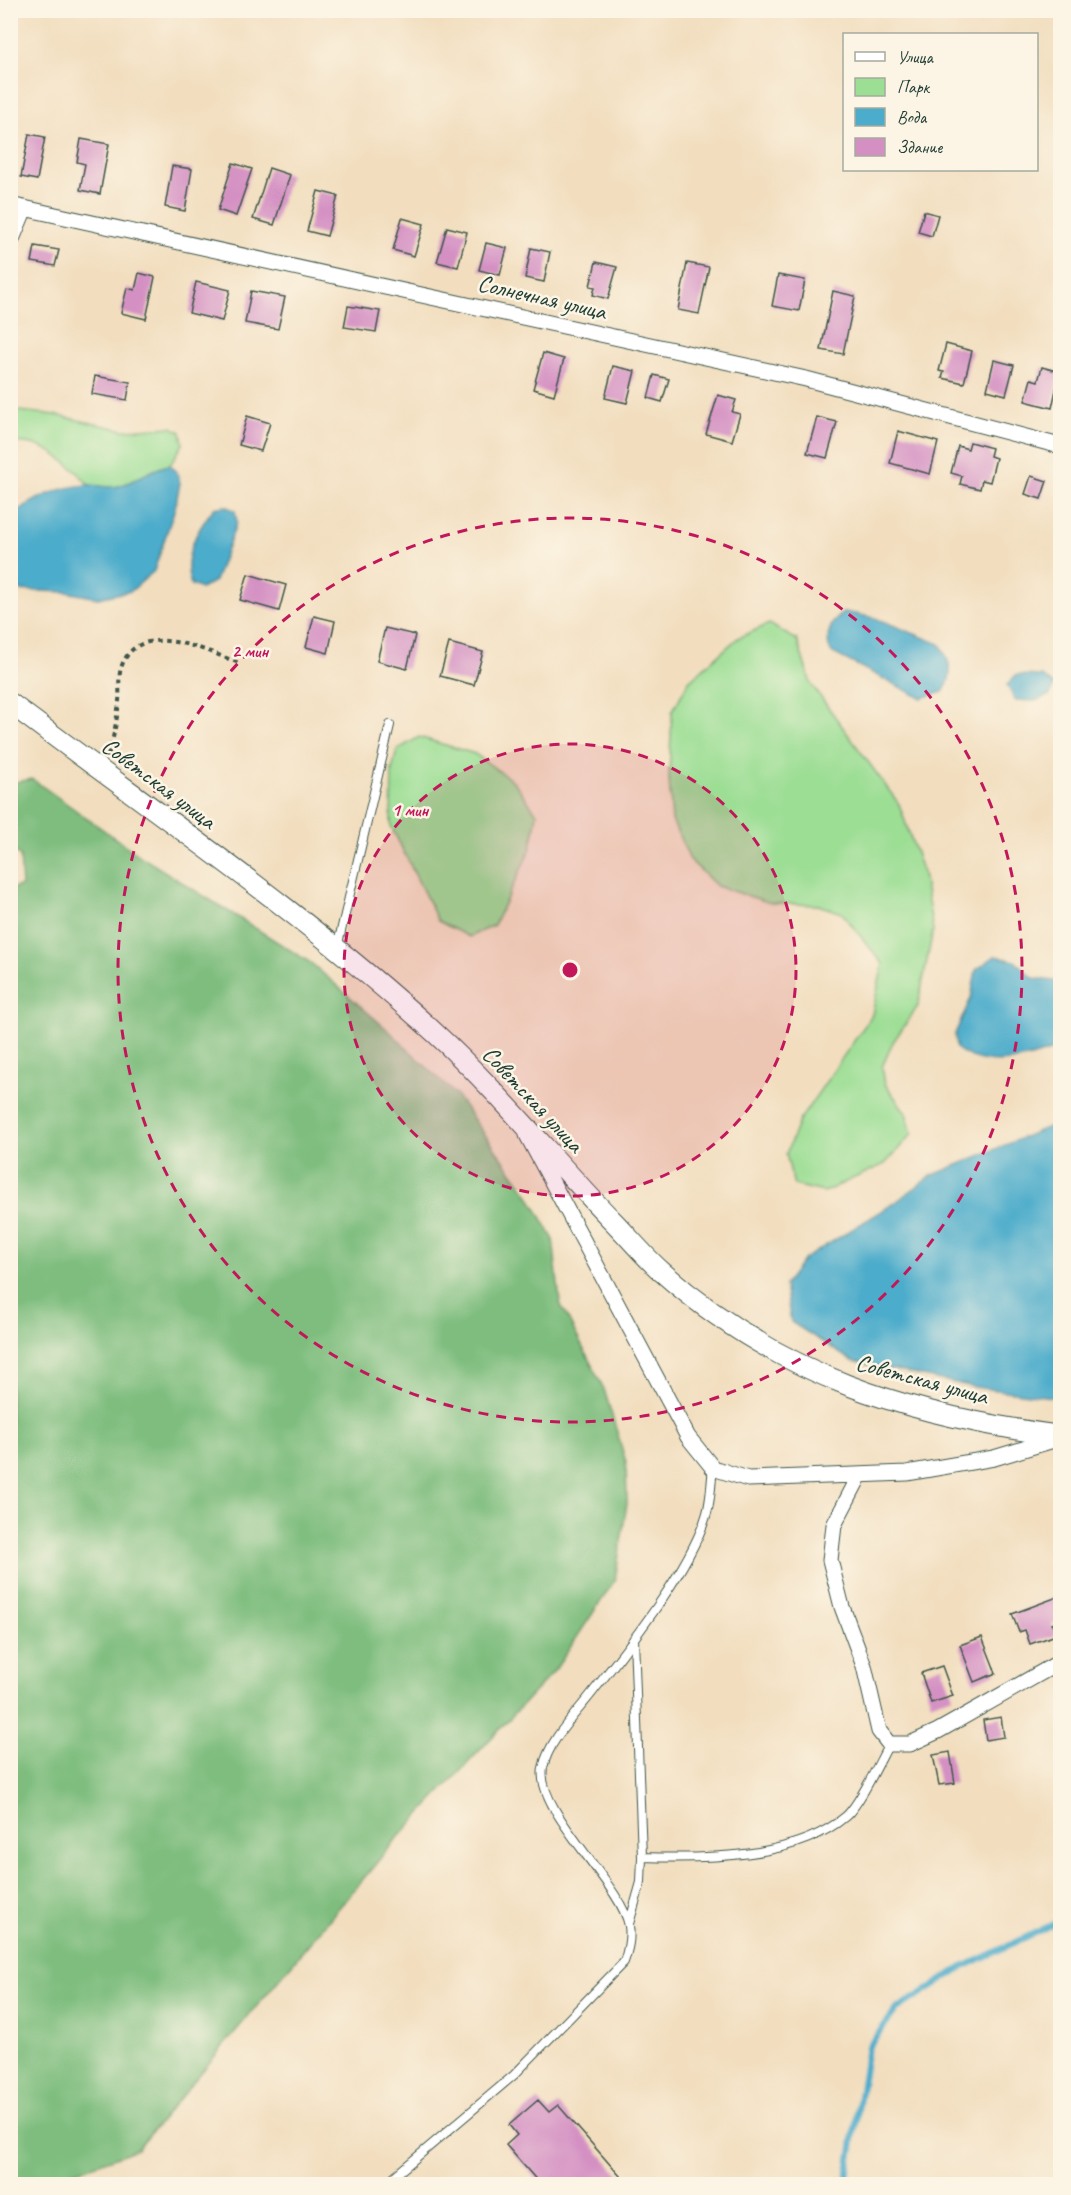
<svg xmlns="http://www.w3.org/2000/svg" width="1071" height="2195" font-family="Caveat,sans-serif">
<rect width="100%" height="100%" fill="#fcf5e5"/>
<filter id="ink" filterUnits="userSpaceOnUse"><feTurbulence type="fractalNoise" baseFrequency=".0167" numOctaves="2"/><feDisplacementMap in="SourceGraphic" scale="12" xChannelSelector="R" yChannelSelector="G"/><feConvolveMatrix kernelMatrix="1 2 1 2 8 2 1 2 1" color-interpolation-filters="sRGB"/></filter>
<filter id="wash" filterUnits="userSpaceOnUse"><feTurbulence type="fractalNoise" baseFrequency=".008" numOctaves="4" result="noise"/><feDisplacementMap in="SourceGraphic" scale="24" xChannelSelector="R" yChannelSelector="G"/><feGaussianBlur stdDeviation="1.35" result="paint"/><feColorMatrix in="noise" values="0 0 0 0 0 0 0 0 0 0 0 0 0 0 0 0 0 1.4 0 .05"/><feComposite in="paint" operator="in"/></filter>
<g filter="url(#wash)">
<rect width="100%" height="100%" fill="#f2debf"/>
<!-- green -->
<path fill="#9dde95" stroke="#5e8e64" stroke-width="1.5" d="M10 410 55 415 124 430 172 427 181 432 183 444 170 465C144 469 119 498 90 485 86 483 81 475 77 472 58 455 37 439 11 443Z
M769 624 797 640 811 684 899 804 923 873 933 930 918 1006 893 1042 882 1067 885 1084 906 1113 912 1134 885 1164 824 1192 794 1185 786 1154 799 1121 872 1015 883 964 842 913 818 905 771 903 717 886 690 860 672 820 669 779 672 712 689 681 738 638Z
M419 737 475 754 514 782 537 814 531 848 494 925 469 937 438 921 391 826 392 770 397 750Z"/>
<!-- forest -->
<path fill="#7ebd7e" stroke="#4e7d59" stroke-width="1.5" d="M32 779 143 858 311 963 389 1031 456 1095 528 1194 553 1238 560 1303 604 1389 626 1462 627 1503 615 1580 555 1670 394 1842 137 2149C98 2163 53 2184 11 2184L10 889 22 886 20 856 11 849 10 783Z"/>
<!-- water -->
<path fill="#4caccb" stroke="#367480" stroke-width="1.5" d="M170 465 177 472 180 483 175 508 154 571 131 591 98 598 66 592 11 590V515C35 499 57 487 87 485 97 484 109 489 119 486 137 481 151 468 170 465Z
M225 506 235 511 237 522 215 581 201 589 191 585C181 557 197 530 214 508Z
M845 612 875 618 940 644C950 662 955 674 943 692L921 698 831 652C824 638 830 620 845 612Z
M1016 675 1042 676 1054 685 1050 695 1035 701 1015 700 1007 685Z
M995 956 1015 961 1033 978 1060 982V1047C1028 1060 986 1072 956 1048L955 1034 971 998 976 970Z
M1060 1122V1398L974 1387 852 1361 791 1322 785 1285 804 1259 893 1204 931 1176Z"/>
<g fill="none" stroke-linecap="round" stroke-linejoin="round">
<!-- stream -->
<path stroke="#4caccb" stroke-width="6" d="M846 2184 868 2047 897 2009 961 1968 1060 1921"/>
</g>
<g id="blocks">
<!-- building -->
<path fill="#d490c3" d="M29 134 45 137 37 180 21 177Z
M81 139 109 144 100 194 80 190 85 164 77 162Z
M233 163 252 169 236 216 218 210Z
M172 166 192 169 185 211 165 207Z
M269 168 290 175 274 225 253 219Z
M318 191 338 196 327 236 307 231Z
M924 211 938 215 932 236 918 232Z
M402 218 424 224 414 256 393 250Z
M447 227 467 232 458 267 437 262Z
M486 243 507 248 500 275 479 270Z
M35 246 59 250 55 266 32 262Z
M531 248 550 252 544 282 525 278Z
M596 262 617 267 608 299 593 295 595 287 590 286Z
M687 263 709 267 699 314 678 310Z
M139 273 155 277 146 319 121 313 127 288 135 290Z
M778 275 805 280 799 311 772 306Z
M196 282 230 290 222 321 189 313Z
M251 291 285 297 278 329 245 323Z
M833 291 855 296 843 354 821 350Z
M348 306 380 311 376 332 344 327Z
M946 344 972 351 964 383 942 378 944 372 939 371Z
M543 353 564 359 554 395 533 389Z
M994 360 1014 365 1006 395 987 390Z
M613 366 635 371 627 403 605 398Z
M1042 367 1060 372 1052 408 1025 401 1031 379 1038 381Z
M654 375 669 379 662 402 648 398Z
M95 376 130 382 127 400 92 394Z
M718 395 736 400 732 412 740 414 732 441 706 434Z
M247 416 270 423 261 451 239 445Z
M817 417 837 422 827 458 807 453Z
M898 431 938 442 930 474 890 463Z
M970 442 992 448 990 456 996 458 990 482 982 480 980 489 960 484 962 476 951 473 958 446 968 449Z
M1031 476 1047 481 1041 499 1025 494Z
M248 574 286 585 279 611 240 600Z
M314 616 335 621 328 653 306 647Z
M385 628 415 635 407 669 377 661Z
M449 643 483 652 474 685 440 676Z
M1060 1596V1621L1052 1624 1056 1635 1030 1644 1025 1630 1019 1632 1012 1614Z
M982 1637 996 1673 974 1682 960 1645Z
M942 1666 953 1696 931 1703 921 1673Z
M1001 1717 1004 1737 986 1740 983 1720Z
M950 1752 955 1783 939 1785 933 1755Z
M538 2100 549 2112 558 2105 627 2184H540L506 2145 517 2135 509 2125Z"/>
</g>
</g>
<g filter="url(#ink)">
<use href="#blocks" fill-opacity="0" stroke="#3f5549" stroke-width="1.5"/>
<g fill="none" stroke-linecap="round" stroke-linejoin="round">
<defs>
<path id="service" d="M337 948 390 725
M642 1857C705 1859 796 1859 846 1816 860 1804 879 1762 889 1744
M629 1924 641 1882 642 1857 634 1638
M385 2184 514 2075 624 1962C628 1950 631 1939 629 1926 622 1885 535 1810 543 1768 549 1739 577 1713 595 1689 630 1645 692 1566 707 1513 711 1499 711 1483 713 1468"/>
<path id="minor" d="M10 205 806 379 1060 446
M10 244 25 208
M527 1135 688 1437 713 1468 748 1479 907 1473 994 1458 1060 1438
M860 1475 834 1525 830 1560 842 1607 864 1666 879 1731 889 1744H910L938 1731 1060 1662"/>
<path id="tertiary" d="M10 703C153 811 303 912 435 1033 498 1091 552 1158 611 1219 628 1236 643 1255 661 1271 779 1376 907 1415 1060 1436"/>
</defs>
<!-- service casing -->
<use href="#service" stroke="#3f5549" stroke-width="10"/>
<!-- minor casing -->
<use href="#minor" stroke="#3f5549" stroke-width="17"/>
<!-- tertiary casing -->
<use href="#tertiary" stroke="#3f5549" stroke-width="22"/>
<!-- path -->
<path stroke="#3f5549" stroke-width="4" stroke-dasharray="4.5 4.5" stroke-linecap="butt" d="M108 755C114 737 117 719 119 701 120 691 118 678 121 668 137 617 207 651 239 663"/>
<!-- service -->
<use href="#service" stroke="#fff" stroke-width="8"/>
<!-- minor -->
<use href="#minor" stroke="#fff" stroke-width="15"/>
<!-- tertiary -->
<use href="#tertiary" stroke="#fff" stroke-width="20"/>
</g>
</g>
<!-- distance rings -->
<circle cx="570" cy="970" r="226" fill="#c2185b" fill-opacity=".12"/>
<g fill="none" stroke="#c2185b" stroke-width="3" stroke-dasharray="10 8">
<circle cx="570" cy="970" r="226"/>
<circle cx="570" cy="970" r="452"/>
</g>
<g text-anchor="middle" stroke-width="5" stroke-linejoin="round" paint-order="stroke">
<!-- street labels -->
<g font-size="24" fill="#1f3d34" stroke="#fcf5e5">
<text transform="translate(542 297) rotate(13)" y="8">Солнечная улица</text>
<text transform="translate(159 783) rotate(37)" y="8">Советская улица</text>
<text transform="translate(533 1099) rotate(47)" y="8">Советская улица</text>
<text transform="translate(922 1379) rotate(15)" y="8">Советская улица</text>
</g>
</g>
<circle cx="570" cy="970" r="9" fill="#c2185b" stroke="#fcf5e5" stroke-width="3"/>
<g font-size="18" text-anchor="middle" font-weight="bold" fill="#c2185b" stroke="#fcf5e5" stroke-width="5" stroke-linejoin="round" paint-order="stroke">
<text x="250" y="657">2 мин</text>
<text x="410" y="816">1 мин</text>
</g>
<!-- margin -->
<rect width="1071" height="2195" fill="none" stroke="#fcf5e5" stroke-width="36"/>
<!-- legend -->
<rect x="843" y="33" width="195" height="138" fill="#fcf5e5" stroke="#a4ab9e" stroke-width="1.5"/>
<rect x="855" y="52" width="30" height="9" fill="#ffffff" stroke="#a4ab9e" stroke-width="1.5"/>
<text x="897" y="63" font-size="18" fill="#1f3d34">Улица</text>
<rect x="855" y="78" width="30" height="18" fill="#9dde95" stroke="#a4ab9e" stroke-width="1.5"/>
<text x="897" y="93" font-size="18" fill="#1f3d34">Парк</text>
<rect x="855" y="108" width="30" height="18" fill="#4caccb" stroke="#a4ab9e" stroke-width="1.5"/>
<text x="897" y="123" font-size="18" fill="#1f3d34">Вода</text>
<rect x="855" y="138" width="30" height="18" fill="#d490c3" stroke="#a4ab9e" stroke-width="1.5"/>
<text x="897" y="153" font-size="18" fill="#1f3d34">Здание</text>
</svg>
